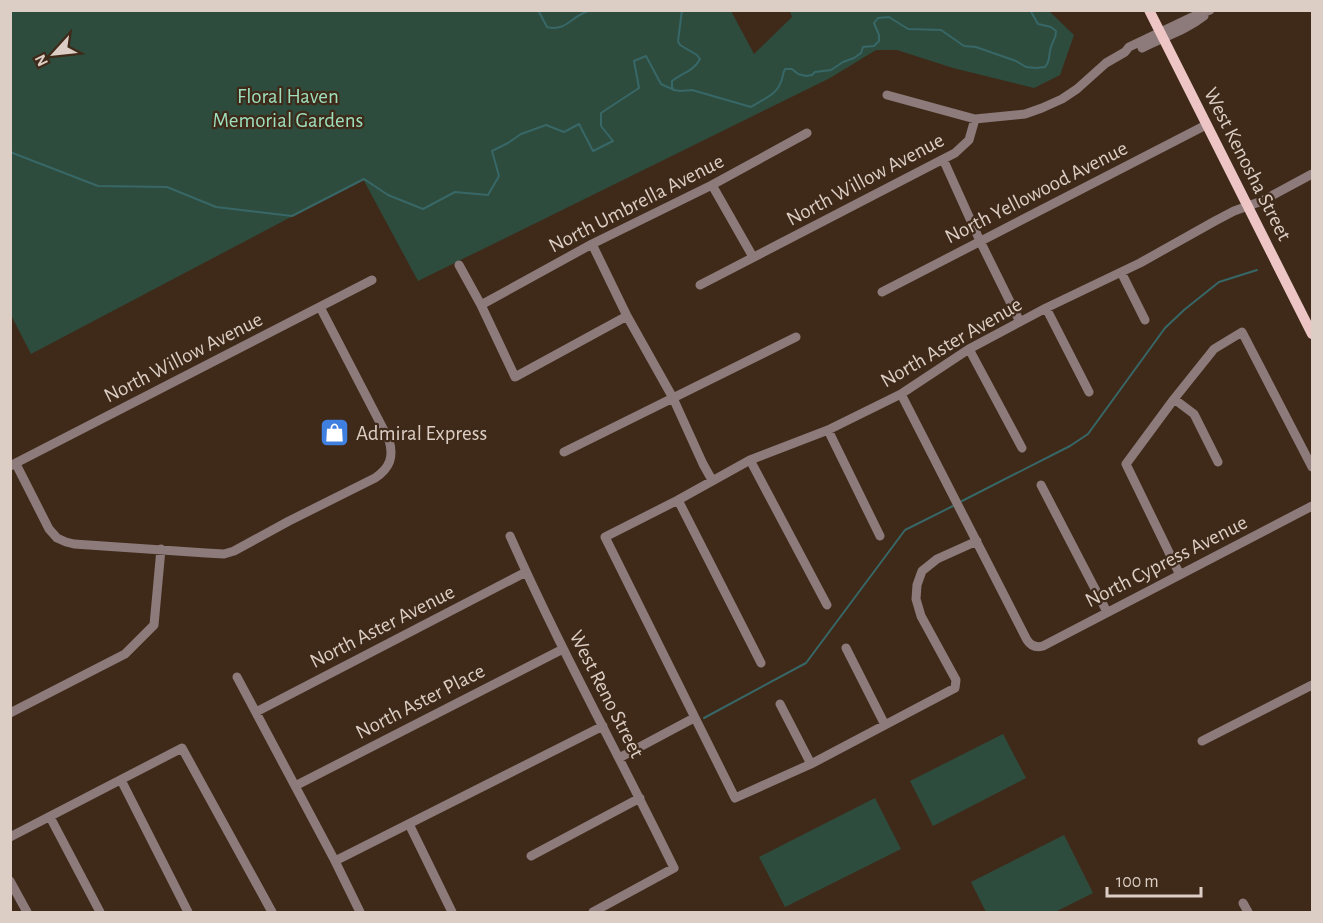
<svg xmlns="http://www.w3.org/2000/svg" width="1323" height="923" font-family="'Alegreya Sans',sans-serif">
<rect width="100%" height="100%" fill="#3f2a1a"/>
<!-- green -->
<path fill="#2e4c3d" d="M11 11H731L754 54 792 17 790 11H1049L1074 35 1060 75 1034 88 953 68 897 50H876L830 78 418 281 363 179 31 354 11 315Z
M1003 734 1026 778 933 826 910 781Z
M875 798 901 849 785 907 759 857Z
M1064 835 1093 893 1055 912H986L971 882Z"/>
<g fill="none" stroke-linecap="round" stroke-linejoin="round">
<!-- stream -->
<path stroke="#376767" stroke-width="2" d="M538 10 547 27C567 32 572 15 589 11 592 10 596 11 599 10
M682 10 678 41 680 45 697 55 700 59C694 71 682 73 672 81V87L674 90 680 91 692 90 751 107C760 101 776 95 780 84 783 79 782 75 785 69H792L798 74 806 76 812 75 815 72 831 70 843 62 854 58 861 53 863 47 874 46 879 41V35L874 23 878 18 889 17 908 29 941 30 964 46 976 47 1016 61 1026 67 1036 68 1045 67C1051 60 1048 56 1051 47 1053 40 1056 39 1056 31L1051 27 1038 24 1030 10
M10 152 98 186 167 187 216 207 292 216 364 179 388 195 423 209 455 192 488 195 499 176 492 151 508 143 521 134 546 125 564 132 579 124 593 151 613 141 601 126V113L639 88 634 61 646 56 661 84 674 90
M962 501 1070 446 1088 434 1165 328 1184 310 1219 282 1257 270
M704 718 806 663 905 530 953 506"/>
<!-- minor -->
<path stroke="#8d7a7a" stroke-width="9" d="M1142 48C1163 37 1185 31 1204 16
M887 95 975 119 1025 114 1042 108 1062 99 1077 89 1106 63 1125 52 1129 47 1190 18 1210 10
M943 159 980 241 1020 322
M712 185 753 257
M592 244 627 316 673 398 703 464 712 480
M459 265 481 305 515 377 627 316
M1121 272 1145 320
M700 285 955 153 969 140 975 119
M882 292 1206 125
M481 305 592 244 712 185 807 133
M1046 308 1089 392
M969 349 1022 448
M901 394 1027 640C1031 646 1036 648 1043 646L1312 506
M1174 399 1194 414 1218 462
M828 430 880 536
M564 452 796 337
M750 460 827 605
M16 464 49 529 57 538 66 542 74 544 206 553 224 554 234 551 289 521 375 478C390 468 394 457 389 440L320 307
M10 466 372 280
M1041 485 1107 612
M678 500 761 663
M510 536C560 649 620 757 674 868L593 912
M977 541 937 559 922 571 917 585 916 599 921 616 956 680 955 688 811 764 735 798 605 537 678 500 750 460 828 430 901 394 969 349 1046 308 1140 263 1215 221 1234 211 1262 201 1312 174
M1180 575 1126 464 1174 399 1214 349 1242 332 1312 467
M846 648 885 725
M237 677 335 861 360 912
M780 704 811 764
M256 712 526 572
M10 713 125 654 154 625 161 549
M1202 741 1312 685
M619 758 694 718
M121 780 188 912
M295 786 563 649
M50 817 100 912
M409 824 452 912
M10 837 182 748 272 912
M531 856 640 798
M335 861 603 726
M10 881 27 912
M1243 903 1248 912"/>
<!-- major -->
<path stroke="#ecc5c4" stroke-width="10" d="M1149 10 1312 334"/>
</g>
<!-- icons -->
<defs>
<symbol id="shop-square" viewBox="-11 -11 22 22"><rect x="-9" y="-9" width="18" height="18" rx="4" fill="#3f7fe0" stroke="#3f2a1a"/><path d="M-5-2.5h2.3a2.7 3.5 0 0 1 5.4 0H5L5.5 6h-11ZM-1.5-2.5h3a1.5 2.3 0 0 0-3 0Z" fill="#fff"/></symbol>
</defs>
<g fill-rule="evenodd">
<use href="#shop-square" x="318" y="416" width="33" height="33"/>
</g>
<g text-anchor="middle" stroke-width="4.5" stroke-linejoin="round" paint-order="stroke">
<!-- park labels -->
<g font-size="21" fill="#9cdfbd" stroke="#3f2a1a">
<text x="288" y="103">Floral Haven<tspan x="288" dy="24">Memorial Gardens</tspan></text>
</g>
<!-- street labels -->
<g font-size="21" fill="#dccec4" stroke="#3f2a1a">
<text transform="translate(1248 164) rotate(63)" y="7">West Kenosha Street</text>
<text transform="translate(865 179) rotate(-28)" y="7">North Willow Avenue</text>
<text transform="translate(1036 192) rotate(-27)" y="7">North Yellowood Avenue</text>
<text transform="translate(636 203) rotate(-27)" y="7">North Umbrella Avenue</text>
<text transform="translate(951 342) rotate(-30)" y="7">North Aster Avenue</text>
<text transform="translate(183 357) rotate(-27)" y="7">North Willow Avenue</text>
<text transform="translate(1166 561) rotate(-27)" y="7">North Cypress Avenue</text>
<text transform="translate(382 626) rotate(-27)" y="7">North Aster Avenue</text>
<text transform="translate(607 694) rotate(63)" y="7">West Reno Street</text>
<text transform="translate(420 701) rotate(-27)" y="7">North Aster Place</text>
</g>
<!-- poi labels -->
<g font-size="21" fill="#dccec4" stroke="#3f2a1a" text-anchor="start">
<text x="356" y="440">Admiral Express</text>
</g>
</g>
<!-- border -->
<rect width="1323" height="923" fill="none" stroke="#dccec4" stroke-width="24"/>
<!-- north arrow -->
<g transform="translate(54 54) rotate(243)" stroke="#3f2a1a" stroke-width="4.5" paint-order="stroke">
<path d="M0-4.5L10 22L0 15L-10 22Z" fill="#dccec4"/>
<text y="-9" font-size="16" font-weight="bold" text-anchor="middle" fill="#dccec4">N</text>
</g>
<!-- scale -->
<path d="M1107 887v9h94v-9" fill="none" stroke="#dccec4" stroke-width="3"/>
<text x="1116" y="887" font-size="18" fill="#dccec4" stroke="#3f2a1a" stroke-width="4.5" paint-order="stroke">100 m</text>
</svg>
